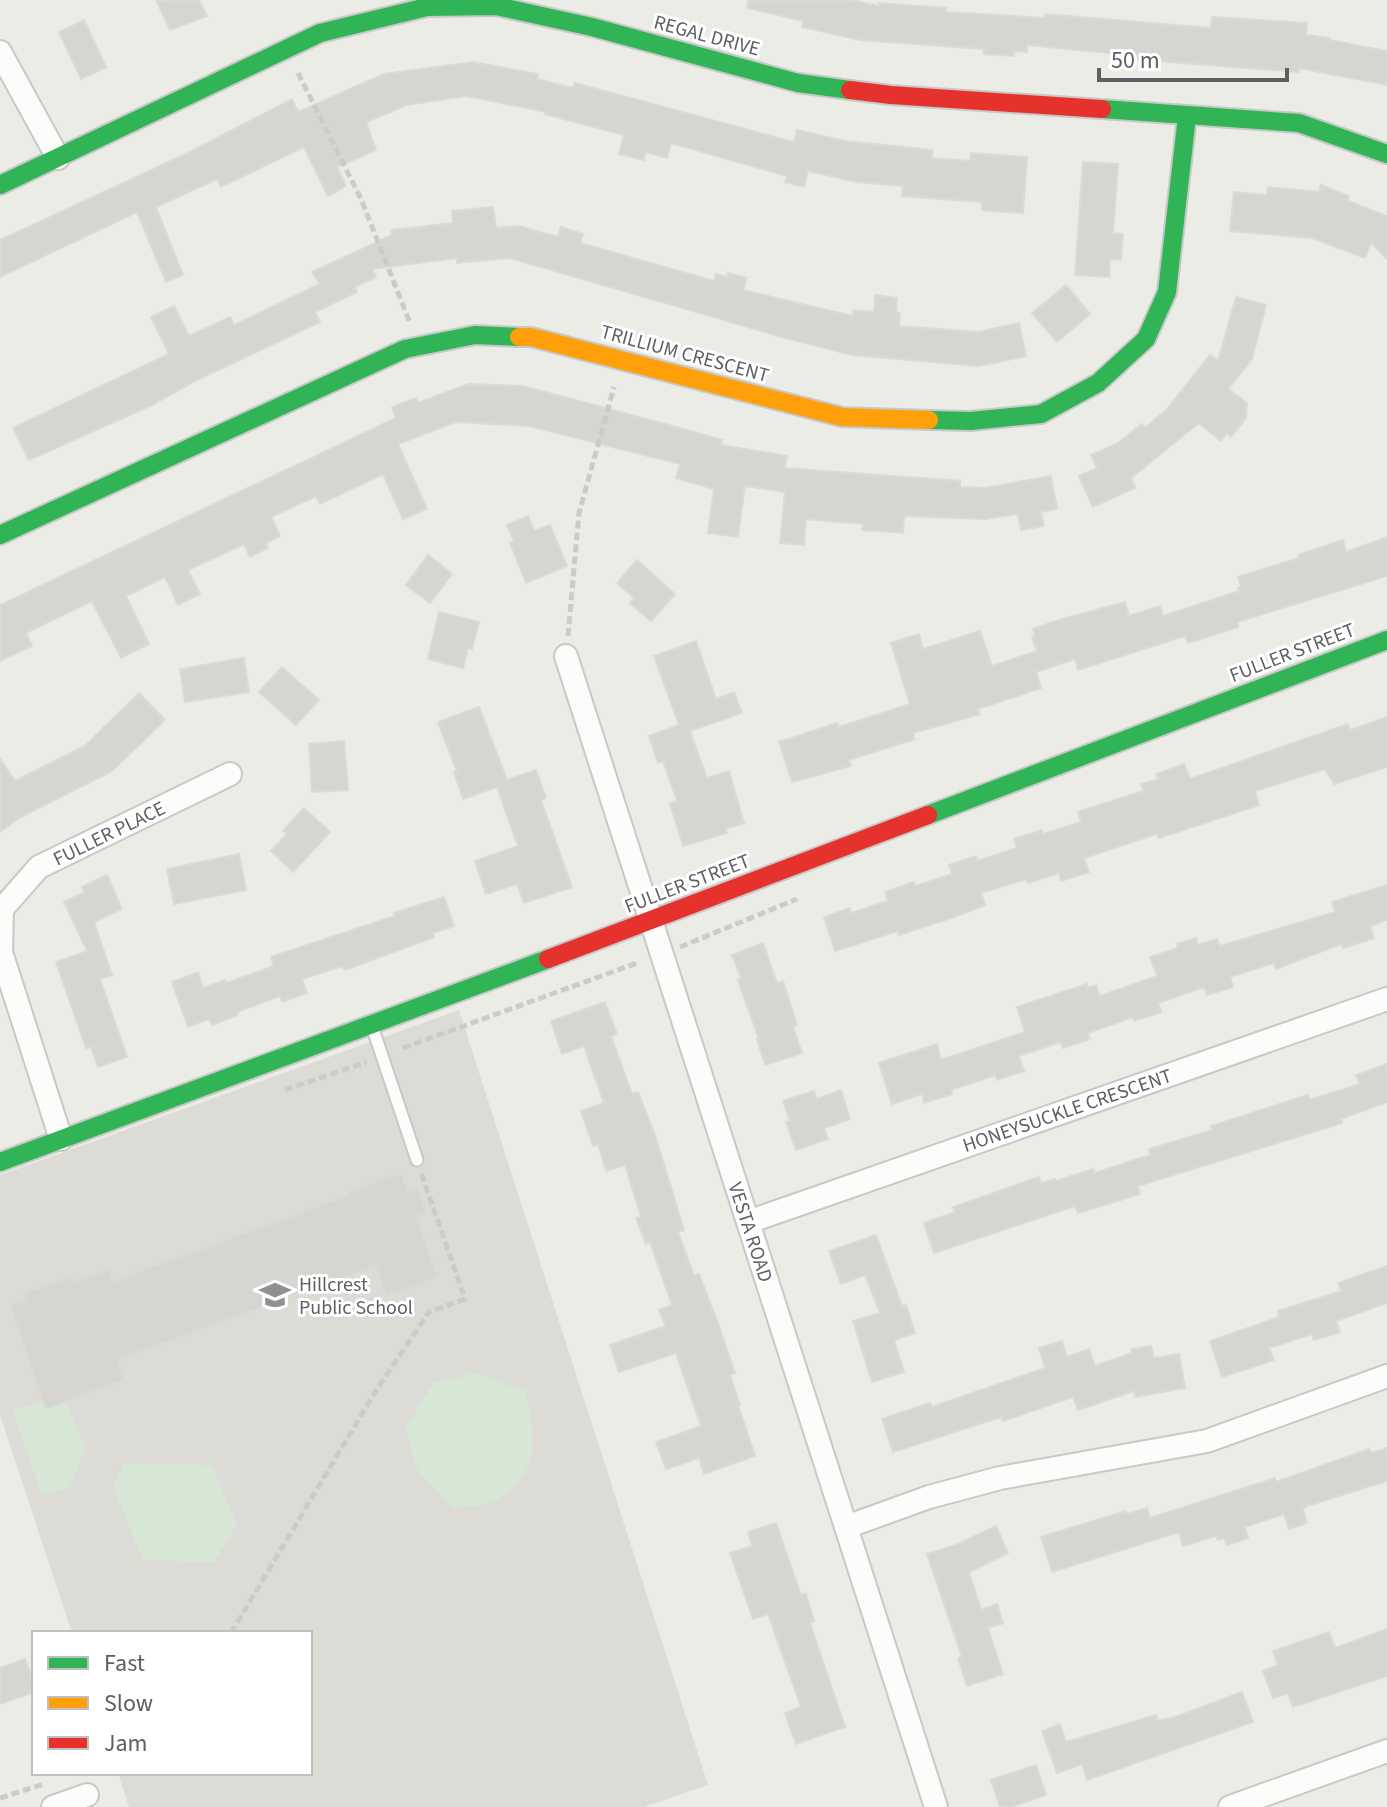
<svg xmlns="http://www.w3.org/2000/svg" width="1387" height="1807" font-family="'Source Sans 3',sans-serif">
<rect width="100%" height="100%" fill="#ecece7"/>
<!-- education -->
<path fill="#dcdbd6" d="M459 1010 708 1785 644 1807H129L118 1773H310V1633H72L0 1415V1175Z"/>
<!-- green -->
<path fill="#d6e7d6" d="M477 1373 525 1391C535 1435 542 1476 495 1501 484 1507 464 1506 452 1508L417 1469 406 1428 433 1383Z
M63 1395 85 1448 70 1487 42 1495 13 1411Z
M124 1463 211 1465 237 1524 214 1562 143 1560 113 1486Z"/>
<!-- building -->
<path fill="#d6d5d2" stroke="#dbdad6" stroke-width="2" d="M156 0H199L207 16 170 30Z
M748 0H851L879 6V3L946 8V12L1045 18V14L1211 28 1212 17 1307 23 1306 35 1330 38V40L1387 51V85L1299 68V72L1119 58V54L1027 45V52L1014 51V56L984 54V49L860 40 802 27 803 21 747 8Z
M84 20 106 67 81 79 59 32Z
M473 62 538 74 537 79 573 88 575 83 794 142 797 130 845 141 932 150V158L970 161 971 153 1027 157 1023 213 982 210V202L902 196 903 186 857 182 808 171 804 187 785 182 787 176 671 143 667 158 646 152 644 160 619 154 624 135 545 114 546 112 466 96 407 105 366 122 376 150 337 167 346 186 328 196 304 147 221 187 217 179 156 207 183 275 166 282 137 212 0 277V240L190 152 292 99 298 112 384 74Z
M1083 162 1118 164 1113 233 1123 234 1121 260 1110 259 1109 277 1075 275Z
M1321 185 1349 196 1348 201 1387 216V259L1371 242 1365 258 1312 238 1230 231 1234 192 1267 195 1268 187 1319 192Z
M493 207 496 228 519 226 558 237 561 227 583 234 580 243 714 281 716 274 727 277 728 273 747 278 743 290 853 316V310L874 312 875 295 897 298 896 313H900L899 326 978 332 1019 323 1026 356 979 366 852 355 782 337 510 258 457 263V258L372 269 376 277 355 287 357 292 315 312 320 322 197 380 152 405 29 460 13 428 169 354 151 317 174 306 189 336 230 317 234 325 320 284 312 272 392 235 391 230 453 223 452 211Z
M1066 285 1090 314 1057 342 1032 313Z
M1236 297 1266 305 1252 359 1228 389 1247 403 1246 418 1231 437 1227 433 1221 441 1199 423 1131 478 1135 488 1093 507 1079 476 1097 468 1091 455 1118 443 1142 424 1145 428 1167 409 1210 355 1218 361Z
M468 384 523 386 669 425 722 440 721 445 787 456 785 468 960 481V487L984 488 1051 476 1057 509 1041 512 1044 526 1021 530 1018 514 985 519 904 516 903 533 862 530 863 524 806 519 804 545 780 543 785 492 745 486 738 537 708 533 714 489 676 478 680 464 529 426 456 422 398 444 427 509 403 519 383 474 320 504 316 496 271 517 280 536 266 543 268 548 250 557 244 544 188 570 200 594 178 605 165 577 126 596 149 644 121 658 92 601 26 633 32 646 0 661V605L396 418 392 407 416 398 418 403Z
M528 516 534 531 550 525 567 566 526 583 510 543 514 541 507 525Z
M1387 537V576L1237 622 1238 627 1188 643 1185 636 1078 670 1075 659 1036 672 1041 688 978 709 980 714 913 733 915 739 849 760 851 766 792 782 779 742 837 723 839 727 910 704 891 643 919 634 923 649 980 631 992 666 1037 651 1032 637 1035 636 1033 629 1059 620 1125 602 1129 616 1160 606 1163 616 1239 591 1238 588 1241 587 1238 577 1299 558 1298 555 1343 540 1346 552Z
M428 555 452 574 430 603 406 585Z
M637 560 675 594 651 621 630 603 634 598 617 583Z
M439 612 479 622 472 649 468 648 463 668 428 659Z
M696 641 716 699 734 692 742 713 690 731 707 778 729 771 744 823 725 829 727 833 683 846 670 803 677 801 663 761 658 763 649 736 679 725 654 656Z
M244 658 249 692 185 702 180 669Z
M282 667 319 700 296 725 259 692Z
M139 693 165 720 112 771 19 818 0 832V759L15 781 85 746Z
M479 707 507 780 536 770 546 798 541 800 572 887 524 903 517 884 486 894 475 861 518 846 497 787 463 799 454 772H457L438 722Z
M1387 717V767L1334 784 1325 769 1255 791 1259 805 1159 838 1157 834 1084 858 1089 872 1061 881 1059 873 1028 883 1026 879 981 893 985 905 957 916 899 935 898 931 835 951 824 917 850 908 851 913 888 901 885 892 914 882 915 886 952 874 949 865 976 856 977 861 1017 848 1014 839 1042 830 1043 834 1081 822 1078 812 1143 791 1141 784 1158 779 1156 774 1184 764 1190 779 1348 724 1350 730Z
M344 741 348 790 312 792 309 744Z
M304 808 330 832 293 872 271 851 287 834 283 831Z
M239 854 246 890 174 904 167 869Z
M107 875 122 909 94 922 112 975 100 979 127 1057 98 1067 91 1047 86 1048 56 962 87 951 64 902 85 892 82 887Z
M1387 885V920L1370 926 1374 938 1343 948 1341 944 1276 969 1274 963 1230 977 1233 987 1207 995 1204 987 1158 1003 1161 1012 1134 1021 1133 1017 1088 1033 1090 1039 1063 1048 1061 1042 1019 1056 1024 1071 997 1080 996 1075 951 1090 952 1094 924 1103 922 1094 892 1104 879 1063 937 1044 941 1060 1025 1032 1017 1007 1087 984 1088 988 1096 985 1100 996 1157 976 1150 957 1178 948 1177 944 1196 938 1198 945 1217 939 1220 946 1335 912 1332 902Z
M444 897 454 926 433 933 434 937 345 970 343 966 302 979 307 993 282 1002 280 996 237 1012 238 1015 212 1025 209 1019 188 1027 172 982 198 972 203 988 225 980 226 983 274 966 271 957 395 916 394 913Z
M763 943 777 983 783 981 797 1025 793 1027 802 1053 765 1065 757 1039H759L738 980 741 978 732 955Z
M605 1002 617 1034 611 1036 632 1094 638 1092 656 1138 684 1230 678 1232 694 1276 699 1274 719 1326 735 1373 730 1375 740 1405H738L755 1456 704 1474 699 1458 666 1469 656 1442 701 1426 676 1353 619 1372 610 1345 666 1326 659 1310 672 1305 650 1242 646 1244 636 1218 641 1217 625 1165 606 1171 598 1144 593 1146 581 1111 604 1103 584 1046 562 1054 551 1021Z
M1387 1064V1102L1341 1119 1342 1123 1138 1186 1140 1194 1078 1213 1075 1206 934 1253 924 1223 955 1212 953 1207 1039 1177 1041 1183 1055 1179 1056 1181 1093 1169 1095 1173 1150 1155 1149 1149 1213 1130 1211 1126 1308 1095 1309 1100 1360 1084 1356 1075Z
M841 1090 850 1119 824 1128 828 1139 796 1150 786 1122 790 1121 783 1101 814 1091 817 1099Z
M401 1173 407 1191 417 1187 426 1212 416 1216 438 1277 386 1296 375 1266 117 1360 124 1380 46 1409 9 1305 25 1300 23 1294 70 1277 72 1283 109 1269 113 1281 349 1195 348 1192Z
M876 1235 902 1306 906 1305 915 1333 894 1340 904 1372 872 1382 853 1321 880 1313 865 1275 841 1284 829 1251Z
M1387 1266V1303L1336 1321 1340 1332 1314 1340 1312 1334 1269 1348 1274 1360 1222 1377 1210 1341 1279 1317 1278 1311 1341 1291 1338 1283Z
M1062 1341 1067 1357 1089 1349 1095 1366 1132 1353V1349L1151 1346 1154 1358 1179 1354 1185 1388 1135 1397 1134 1391 1078 1410 1073 1397 1003 1421 1001 1417 893 1452 882 1419 930 1403 932 1407 1045 1368 1039 1348Z
M1387 1448V1481L1307 1506 1303 1509 1307 1523 1289 1529 1284 1514 1245 1527 1248 1538 1227 1545 1224 1538 1218 1540 1216 1536 1183 1546 1179 1532 1052 1572 1041 1537 1126 1511 1127 1514 1147 1508 1150 1518 1275 1478 1276 1482 1369 1449 1371 1453Z
M776 1523 801 1595 806 1594 814 1621 810 1623 845 1727 796 1744 785 1713 801 1707 768 1614 753 1619 730 1553 752 1546 748 1532Z
M996 1526 1008 1553 969 1572 981 1610 997 1604 1003 1623 988 1628 1003 1674 967 1686 958 1658 962 1657 927 1554 956 1545Z
M1387 1629V1676L1293 1707 1288 1693 1273 1698 1263 1671 1278 1665 1273 1651 1329 1632 1335 1648Z
M25 1659 34 1684V1692L0 1704V1668Z
M1242 1692 1253 1722 1087 1780 1082 1764 1057 1773 1042 1731 1060 1724 1066 1742 1156 1715 1158 1721 1175 1717Z
M1036 1765 1046 1795 1011 1807H1000L991 1780Z"/>
<g fill="none" stroke-linecap="round" stroke-linejoin="round">
<defs>
<path id="lane" d="M373 1029 417 1160"/>
<path id="street" d="M0 52 58 158
M566 656 936 1807
M61 1139 1 952 2 909 39 867 230 774
M748 1222 1387 999
M846 1527 929 1497 1000 1478 1207 1441 1387 1376
M53 1807 87 1795
M1230 1807 1387 1751"/>
<path id="fast" d="M1102 109 1299 123 1387 154
M0 185 320 33 427 7 496 6 592 27 798 83 850 90
M929 420 971 421 1041 414 1098 383 1146 339 1167 292 1187 116
M0 535 405 349 475 335 519 337
M928 815 1387 640
M0 1162 548 959"/>
<path id="slow" d="M519 337H531L842 417 929 420"/>
<path id="jam" d="M850 90 891 95 1102 109
M548 959 928 815"/>
</defs>
<!-- lane casing -->
<use href="#lane" stroke="#c8c8c8" stroke-width="15"/>
<!-- street casing -->
<use href="#street" stroke="#c8c8c8" stroke-width="26"/>
<!-- fast casing -->
<use href="#fast" stroke="#c7c8c8" stroke-width="22"/>
<!-- slow casing -->
<use href="#slow" stroke="#c7c8c8" stroke-width="22"/>
<!-- jam casing -->
<use href="#jam" stroke="#c7c8c8" stroke-width="22"/>
<!-- path -->
<path stroke="#c9ccca" stroke-width="5" stroke-dasharray="8 4" stroke-linecap="butt" d="M298 73 361 199 410 323
M568 636 579 513 614 387
M680 947 797 899
M403 1048 637 963
M285 1090 366 1062
M231 1633 375 1392 429 1312 465 1299 421 1173
M0 1798 44 1784"/>
<!-- lane -->
<use href="#lane" stroke="#fcfcfb" stroke-width="11"/>
<!-- street -->
<use href="#street" stroke="#fcfcfb" stroke-width="22"/>
<!-- fast -->
<use href="#fast" stroke="#30b455" stroke-width="18"/>
<!-- slow -->
<use href="#slow" stroke="#ff9f0a" stroke-width="18"/>
<!-- jam -->
<use href="#jam" stroke="#e5322d" stroke-width="18"/>
</g>
<!-- icons -->
<defs>
<symbol id="school-bare" viewBox="-9 -9 18 18"><path d="M0-5L7-2L0 1L-7-2ZM-4 1L0 2.5L4 1V4Q0 6-4 4Z" fill="#8f9092" stroke="#fff" stroke-width="2.5" paint-order="stroke"/></symbol>
</defs>
<g fill-rule="evenodd">
<use href="#school-bare" x="253" y="1273" width="44" height="44"/>
</g>
<g text-anchor="middle" stroke-width="6" stroke-linejoin="round" paint-order="stroke">
<!-- street labels -->
<g font-size="20" fill="#5d5f64" stroke="#fff">
<text transform="translate(707 35) rotate(15)" y="7">REGAL DRIVE</text>
<text transform="translate(685 353) rotate(15)" y="7">TRILLIUM CRESCENT</text>
<text transform="translate(1292 652) rotate(-21)" y="7">FULLER STREET</text>
<text transform="translate(109 833) rotate(-26)" y="7">FULLER PLACE</text>
<text transform="translate(687 883) rotate(-21)" y="7">FULLER STREET</text>
<text transform="translate(1067 1110) rotate(-19)" y="7">HONEYSUCKLE CRESCENT</text>
<text transform="translate(751 1232) rotate(72)" y="7">VESTA ROAD</text>
</g>
<!-- poi labels -->
<g font-size="20" fill="#5d5f64" stroke="#fff" text-anchor="start">
<text x="299" y="1291">Hillcrest<tspan x="299" dy="23">Public School</tspan></text>
</g>
</g>
<!-- legend -->
<rect x="32" y="1631" width="280" height="144" fill="#ffffff" stroke="#bebfc1" stroke-width="2"/>
<rect x="48" y="1657" width="40" height="12" fill="#30b455" stroke="#bebfc1" stroke-width="2"/>
<text x="104" y="1671" font-size="24" fill="#5d5f64">Fast</text>
<rect x="48" y="1697" width="40" height="12" fill="#ff9f0a" stroke="#bebfc1" stroke-width="2"/>
<text x="104" y="1711" font-size="24" fill="#5d5f64">Slow</text>
<rect x="48" y="1737" width="40" height="12" fill="#e5322d" stroke="#bebfc1" stroke-width="2"/>
<text x="104" y="1751" font-size="24" fill="#5d5f64">Jam</text>
<!-- scale -->
<path d="M1099 68v12h188v-12" fill="none" stroke="#5d5f64" stroke-width="4"/>
<text x="1111" y="68" font-size="24" fill="#5d5f64" stroke="#ffffff" stroke-width="6" paint-order="stroke">50 m</text>
</svg>
